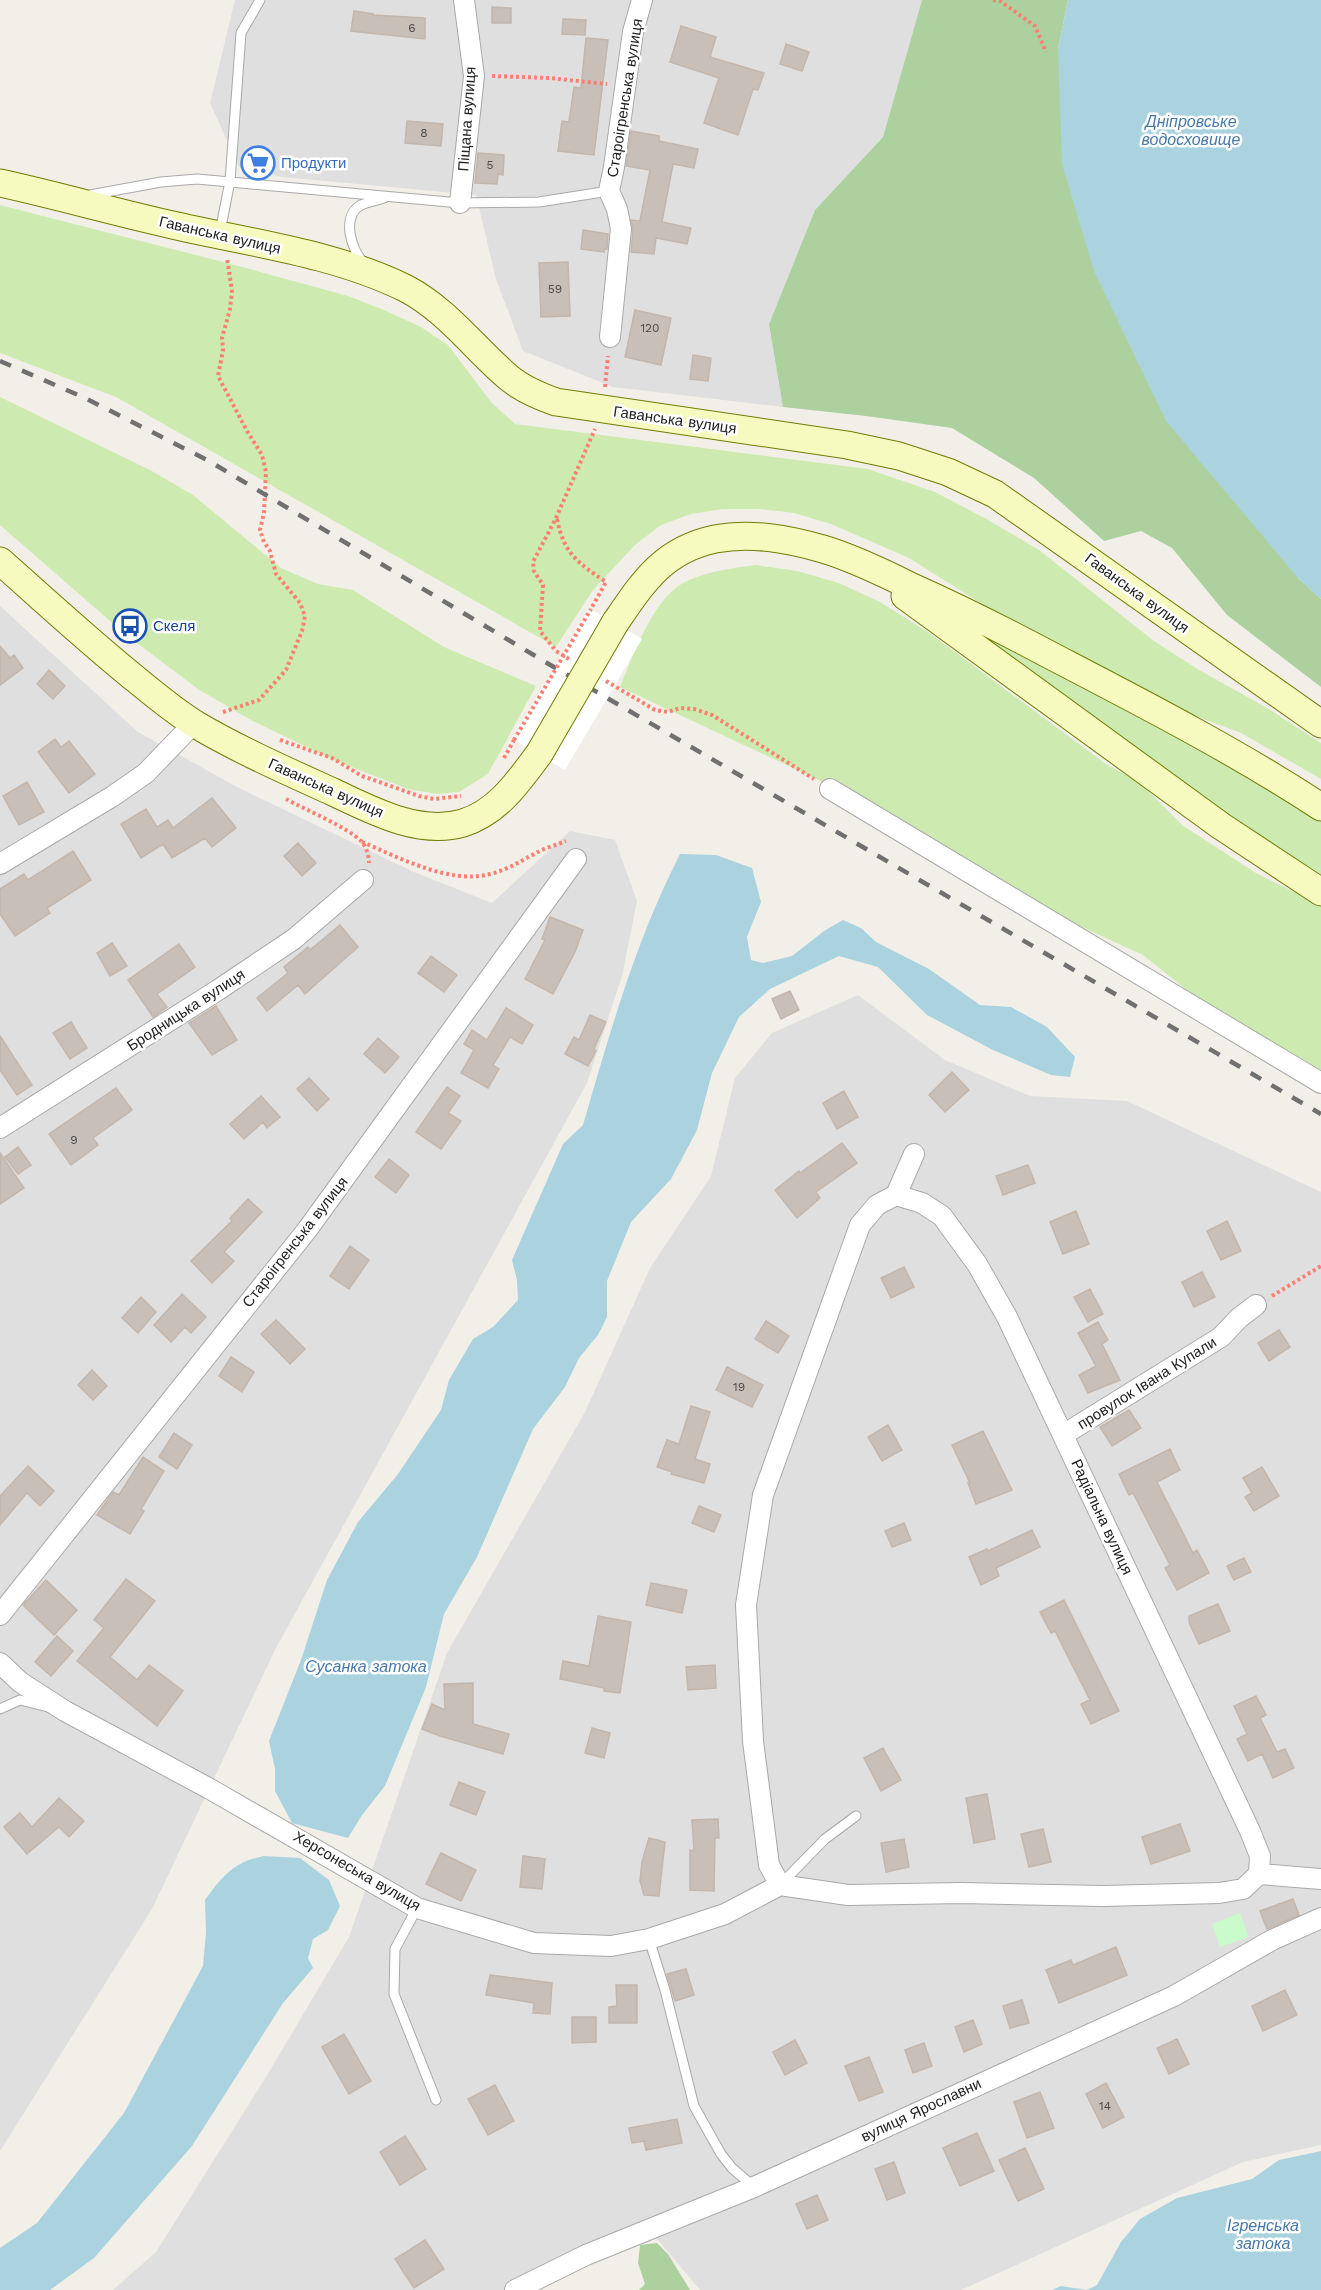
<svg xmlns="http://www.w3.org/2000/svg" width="1321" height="2290" font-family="'Work Sans',sans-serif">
<rect width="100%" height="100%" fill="#f2efe9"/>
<!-- residential -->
<path fill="#e0dfdf" d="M235 0H922L883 137 815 210 769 324 783 407 613 387 523 351 496 279 476 195 282 177 239 167 210 103Z
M0 606 138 732 239 788 414 872 492 903 570 831 615 840 637 901 622 976 587 1083 276 1648 152 1909 0 2151Z
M858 995 945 1060 1030 1096 1127 1101 1321 1192V2145L1243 2162 961 2290H700L649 2229 506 2290H113L156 2252 266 2077 349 1937 447 1653 585 1412 650 1268 711 1176 735 1078 772 1033Z"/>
<!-- grass -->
<path fill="#cdebb0" d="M0 205 231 264 348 296 384 310 421 327 448 345 491 402 515 424 868 469 935 492 990 521 1039 550 1154 641 1199 670 1269 709 1321 743V779L1241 733 1193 715 1154 697 993 611 909 558 831 524 794 513 760 509H723L691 514 661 525 636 544 593 590 556 647 116 397 0 353Z
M0 397 150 470 193 495 281 568 318 584 353 590 444 647 536 686 488 774 459 792 437 794 408 789 331 759 249 719 198 689 125 634 0 525Z
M756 565 797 571 839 583 880 602 928 632 1106 764 1140 783 1182 825 1256 873 1321 905V1073L1213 1011 1143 955 1062 918 840 790 620 687C634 654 654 594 689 580 710 571 733 568 756 565Z
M981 633 1229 762 1321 819V877L1189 788 980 635Z"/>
<!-- forest -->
<path fill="#add19e" d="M922 0H1068L1058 49 1298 578 1321 599V687L1227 615 1172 548 1141 531 1104 541 1034 478 952 428 866 416 783 407 769 324 815 210 883 137Z
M657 2243 668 2254 690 2290H639L645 2284 638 2263 640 2245Z"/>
<!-- park -->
<path fill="#c8facc" d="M1240 1913 1249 1937 1220 1947 1212 1924Z"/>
<!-- water -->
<path fill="#aad3df" d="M1068 0H1321V599L1298 578 1166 421 1094 271 1062 164 1058 49Z
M680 854 716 855 752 868 761 902 747 937 751 960 763 963 792 956 824 931 843 920 861 928 876 942 929 969 980 1005 1011 1007 1047 1027 1075 1057 1070 1077 1051 1075 993 1050 927 1015 878 967 839 956 770 989 739 1017 712 1073 697 1130 671 1179 631 1222 607 1281V1317L598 1335 579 1358 565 1387 533 1429 477 1557 444 1614 426 1687 385 1786 362 1815 348 1838 292 1823 275 1791V1769L269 1741 301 1660 327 1580 358 1522 398 1474 441 1410 449 1380 473 1339 493 1327 518 1300 517 1280 512 1260 563 1144 583 1125C610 1032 636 940 680 854Z
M264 1856 300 1858 329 1880 340 1906 328 1930 313 1939 308 1958 313 1968 283 2003 192 2146 94 2258 50 2290H0V2248L37 2223 124 2113 203 1966 206 1932 205 1900C223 1876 233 1862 264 1856Z
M1321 2151V2290H1052L1061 2286 1087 2290 1097 2285 1121 2242 1140 2219 1177 2198 1252 2179 1279 2160Z"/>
<!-- pier -->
<path fill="#fff" d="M589 608 642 639 565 770 512 739Z"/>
<!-- building -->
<path fill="#c7bfb8" stroke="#c4b6ab" stroke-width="1.5" d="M492 7 511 8V23H492Z
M354 11 373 14V15L425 18V39L351 31Z
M563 19 586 20 585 35 562 34Z
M681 26 716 37 710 57 764 73 758 90 753 89 738 135 704 123 719 78 670 62Z
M586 38 608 40 594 155 558 151 562 121 569 122 574 87 581 88Z
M786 44 809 52 802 71 780 64Z
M407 121 443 124 441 146 405 143Z
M631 131 659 136V141L698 149 694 168 673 164 662 222 691 228 687 244 656 238 654 254 631 252 633 230 631 220 640 221 650 170 626 166Z
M478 153 504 155 503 175 498 174 497 184 475 183Z
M583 230 608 234 607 249H604V252L581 249Z
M568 262 570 316 541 317 539 263Z
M635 310 671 318 661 365 625 357Z
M693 355 711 358 708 381 690 379Z
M0 646 10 658 14 655 23 668 0 685Z
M49 670 65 686 53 699 37 684Z
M55 739 61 747 69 741 95 774 69 793 38 752Z
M27 782 44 812 19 825 3 796Z
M212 798 236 828 212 847 205 838 172 858 163 844 141 858 121 824 146 809 157 827 168 820 173 828Z
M298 843 316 863 302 876 284 856Z
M73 851 91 880 47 908 50 913 15 936 0 914V889L24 874 28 880Z
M550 917 583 930 575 952 553 994 525 979 545 940 542 939Z
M340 925 358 947 305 994 298 985 267 1011 257 998 288 973 284 967 308 947 310 950Z
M112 943 127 966 110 976 97 953Z
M179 944 195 967 157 994 167 1007 153 1017 128 980Z
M431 956 457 975 444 992 418 973Z
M790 991 799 1010 781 1019 772 999Z
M216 1006 237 1040 212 1055 189 1023Z
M506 1008 533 1025 522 1044 510 1037 493 1065 499 1069 488 1088 461 1073 474 1050 464 1044 472 1030 487 1040Z
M590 1015 606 1022 594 1049 596 1051 588 1066 565 1054 574 1037 579 1040Z
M71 1022 87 1048 70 1059 53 1033Z
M0 1036 32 1085 17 1095 0 1070Z
M378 1038 399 1057 385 1073 364 1054Z
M952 1072 969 1090 945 1112 929 1095Z
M309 1078 329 1099 317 1111 297 1089Z
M447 1087 460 1096 448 1113 461 1121 441 1149 416 1132Z
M116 1088 132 1110 93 1138 98 1145 71 1165 49 1134Z
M844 1091 858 1117 837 1129 823 1103Z
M261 1096 280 1117 267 1128 263 1122 244 1139 230 1124Z
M842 1143 857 1163 816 1192 820 1198 797 1218 775 1190 799 1171 800 1173Z
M18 1147 31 1165 18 1174 5 1157Z
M0 1153 24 1188 0 1204Z
M389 1159 409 1175 396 1193 375 1177Z
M1028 1165 1035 1183 1003 1195 996 1176Z
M248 1199 262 1212 224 1252 234 1261 212 1283 191 1261 232 1221 230 1218Z
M1076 1211 1089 1244 1063 1254 1050 1222Z
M1227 1221 1241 1251 1221 1260 1207 1231Z
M350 1246 369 1260 349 1289 330 1276Z
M904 1267 914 1287 891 1298 881 1278Z
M1202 1272 1215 1297 1194 1307 1182 1282Z
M1090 1289 1103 1314 1088 1322 1074 1297Z
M182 1294 206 1317 191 1333 185 1327 171 1342 154 1325Z
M141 1297 156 1312 138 1333 122 1318Z
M276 1320 305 1349 290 1364 261 1334Z
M766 1321 789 1336 778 1353 755 1339Z
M1098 1322 1108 1340 1102 1344 1120 1380 1088 1393 1079 1375 1096 1366 1078 1333Z
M1279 1330 1290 1347 1269 1361 1258 1343Z
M231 1357 254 1372 242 1392 219 1376Z
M727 1367 763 1385 752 1407 716 1390Z
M92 1370 107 1386 93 1400 78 1385Z
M691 1406 710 1412 695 1459 710 1464 704 1483 671 1474 672 1472 657 1467 667 1440 679 1444Z
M1129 1410 1141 1428 1112 1446 1100 1427Z
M888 1425 902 1450 882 1461 868 1437Z
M983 1431 1012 1490 976 1504 968 1483H970L952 1445Z
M174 1433 192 1445 177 1469 159 1457Z
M1170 1449 1180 1470 1157 1482 1193 1553 1197 1550 1209 1573 1177 1590 1165 1568 1170 1565 1133 1493 1129 1495 1119 1474Z
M143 1457 164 1471 141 1509 144 1511 130 1534 97 1515 113 1492 119 1495Z
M28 1466 54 1491 40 1506 27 1493 0 1525V1496Z
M1262 1467 1279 1496 1254 1511 1245 1497 1252 1493 1243 1478Z
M699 1506 721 1515 714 1532 692 1523Z
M904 1523 911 1540 892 1547 885 1531Z
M1032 1530 1040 1547 996 1568 999 1576 981 1585 969 1557 987 1549 988 1551Z
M1244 1558 1251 1572 1234 1580 1227 1566Z
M126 1579 155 1601 110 1657 137 1680 149 1665 183 1691 157 1726 77 1661 104 1628 94 1620Z
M46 1580 77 1610 54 1635 23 1605Z
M651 1583 687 1590 682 1613 646 1605Z
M1064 1600 1119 1711 1091 1724 1081 1704 1090 1700 1055 1631 1051 1633 1040 1612Z
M1218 1604 1230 1631 1199 1644 1189 1622V1616Z
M598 1616 631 1622 620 1693 604 1691V1688L560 1679 563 1661 589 1666Z
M57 1636 73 1651 51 1676 35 1662Z
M715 1665 716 1688 688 1690 686 1667Z
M473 1683V1724L509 1734 503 1754 440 1736 422 1729 432 1704 445 1710 444 1684Z
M1256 1696 1266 1715 1260 1718 1277 1752 1285 1749 1294 1768 1273 1778 1262 1754 1248 1761 1237 1739 1247 1734 1234 1706Z
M592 1728 610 1733 604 1758 585 1753Z
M883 1748 901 1780 881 1791 864 1758Z
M459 1782 485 1792 476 1815 450 1805Z
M987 1794 995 1839 974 1843 966 1798Z
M59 1798 84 1821 69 1837 59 1827 27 1854 4 1827 20 1813 32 1827Z
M718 1819 719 1838H715L714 1891 690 1890V1850L694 1851 692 1820Z
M1180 1824 1190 1851 1151 1864 1142 1837Z
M1043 1829 1051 1862 1029 1867 1021 1834Z
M649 1838 665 1842 659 1896 644 1895 640 1881 642 1862Z
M904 1839 909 1867 886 1872 881 1843Z
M441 1853 476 1870 461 1901 426 1884Z
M523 1856 545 1859 542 1889 520 1887Z
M1293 1899 1299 1915 1267 1929 1260 1911Z
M1116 1947 1127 1975 1059 2003 1046 1970 1071 1960 1073 1965Z
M686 1969 694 1995 675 2001 667 1974Z
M490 1975 552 1983 550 2014 533 2013 534 2003 486 1995Z
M616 1985H637V2023H609V2007L617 2006Z
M1285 1990 1297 2015 1263 2031 1252 2006Z
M1022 2000 1029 2023 1010 2028 1003 2006Z
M572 2017H596V2042L572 2043Z
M973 2020 982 2044 964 2052 955 2027Z
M344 2034 371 2081 349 2094 322 2047Z
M1177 2039 1189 2064 1169 2074 1157 2048Z
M795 2040 807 2063 785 2075 773 2052Z
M924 2043 932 2066 913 2073 905 2050Z
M869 2057 883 2092 859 2101 845 2066Z
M1106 2083 1124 2117 1103 2128 1086 2094Z
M495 2085 514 2121 488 2135 468 2099Z
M1040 2092 1054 2128 1027 2138 1014 2102Z
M677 2119 682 2143 646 2150 644 2141 632 2143 629 2128Z
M977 2133 994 2171 960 2186 943 2148Z
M405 2136 426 2169 400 2185 380 2152Z
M1025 2148 1044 2189 1018 2201 999 2160Z
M894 2162 905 2193 887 2200 875 2169Z
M817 2195 828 2220 807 2229 796 2204Z
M425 2240 444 2269 414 2288 395 2259Z"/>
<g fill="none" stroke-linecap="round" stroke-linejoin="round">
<defs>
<path id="lane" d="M90 195 161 182 197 179 460 203 539 202 609 191
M220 232 230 181 241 33 260 0
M363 262C351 249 341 216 361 205 368 202 377 200 384 198
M0 1709 20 1700 48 1707
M780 1885 825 1839 856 1816
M417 1908 395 1949 394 1994 436 2100
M649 1939 665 1990 694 2106 721 2154 732 2168 754 2187"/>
<path id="street" d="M460 203 474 76 464 0
M610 337 621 229 617 209 609 191 614 167 633 32 642 0
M830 789 1321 1083
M0 864 113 796 146 773 194 723
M0 1128 218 990 294 939 363 880
M896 1195 922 1203 942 1216 977 1264 1007 1317 1250 1831 1260 1856 1259 1874
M1063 1435 1221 1337 1239 1318 1256 1305
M0 1615 307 1230 576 859
M0 1663 20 1682 65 1711 210 1789 417 1908 534 1943 611 1946 649 1939 725 1914 780 1885
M780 1885 769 1865 753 1741 746 1605 763 1495 860 1225 877 1205 896 1195 914 1154
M780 1885 848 1895 962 1893 1103 1896 1219 1893 1243 1889 1259 1874 1321 1879
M515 2290 586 2255 754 2187 1174 1996 1272 1940 1321 1918"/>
<path id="secondary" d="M0 183C59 196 118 213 177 226 252 243 336 254 405 288 446 309 474 348 508 377 522 389 539 396 556 402L847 445 899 456 948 472 995 494 1321 724
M0 561C42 598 83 636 127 672 149 690 171 709 195 724 239 750 287 771 333 792 371 810 419 836 463 823 498 812 518 782 539 754
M905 596 1221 826 1321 892
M615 623C643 582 663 550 715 539 751 532 788 539 823 549 853 558 882 572 910 586 957 607 1003 630 1048 654 1140 702 1234 750 1321 807"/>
</defs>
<!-- lane casing -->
<use href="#lane" stroke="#a9a9a9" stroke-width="11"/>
<!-- street casing -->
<use href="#street" stroke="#a9a9a9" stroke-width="22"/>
<!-- secondary casing -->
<use href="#secondary" stroke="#707d05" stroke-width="29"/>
<!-- path -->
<path stroke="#fa8072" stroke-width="4" stroke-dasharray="3 3" stroke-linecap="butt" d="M993 0 1000 1 1035 26 1046 52
M492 76 549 78 607 84
M605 387 608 356
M557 519C564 554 577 562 606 582L591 609
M569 659 556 651 540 631 543 585 534 571 533 562 556 518 595 429
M606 681 655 710 668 712 680 708 694 709 712 715 814 779
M223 712 259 700 286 670 302 631 305 616 300 603 276 574 270 551 264 542 260 530 264 513 266 472 262 455 247 431 218 376 223 350 222 338 230 309 232 291 227 258
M280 740 332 758 362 776 419 796 434 799 461 796
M504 758 514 740
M286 799C306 810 347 827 361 841 366 846 369 855 369 863
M362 842C398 857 450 885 490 874 507 870 521 861 536 853 545 848 556 845 566 841
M1272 1296 1321 1266"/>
<!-- lane -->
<use href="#lane" stroke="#fff" stroke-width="9"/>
<!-- street -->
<use href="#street" stroke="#fff" stroke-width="20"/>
<!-- secondary -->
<use href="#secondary" stroke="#f7fabf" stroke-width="27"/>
<!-- rail -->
<path stroke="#707070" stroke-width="4.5" stroke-dasharray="12 12" stroke-linecap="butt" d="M0 361 85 398 209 461 547 663 1321 1114"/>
<defs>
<path id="secondary-bridge" d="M539 754 615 623"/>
</defs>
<!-- secondary-bridge casing -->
<use href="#secondary-bridge" stroke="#707d05" stroke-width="29" stroke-linecap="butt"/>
<!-- path-bridge -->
<path stroke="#fa8072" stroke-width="4" stroke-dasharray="3 3" stroke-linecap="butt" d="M514 740 591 609"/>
<!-- secondary-bridge -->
<use href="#secondary-bridge" stroke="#f7fabf" stroke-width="27"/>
</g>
<!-- icons -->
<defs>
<symbol id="supermarket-ring" viewBox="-11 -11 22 22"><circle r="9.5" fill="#fff" stroke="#3f7fe0" stroke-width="1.5"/><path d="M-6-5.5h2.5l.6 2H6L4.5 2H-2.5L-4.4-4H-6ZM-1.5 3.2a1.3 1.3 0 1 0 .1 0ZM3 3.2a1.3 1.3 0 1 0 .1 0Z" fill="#3f7fe0"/></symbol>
<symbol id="bus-ring" viewBox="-11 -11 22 22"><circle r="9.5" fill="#fff" stroke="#1a4fb4" stroke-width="1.5"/><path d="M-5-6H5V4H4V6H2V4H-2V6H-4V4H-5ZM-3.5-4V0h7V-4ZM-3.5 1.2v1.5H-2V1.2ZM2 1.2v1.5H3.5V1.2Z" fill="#1a4fb4"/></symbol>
</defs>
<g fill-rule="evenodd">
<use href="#supermarket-ring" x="239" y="144" width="38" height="38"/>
<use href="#bus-ring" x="111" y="607" width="38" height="38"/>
</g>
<g text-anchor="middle" stroke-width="5" stroke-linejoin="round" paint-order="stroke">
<!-- number labels -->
<g font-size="12" fill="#4b4948">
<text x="412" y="32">6</text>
<text x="424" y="137">8</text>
<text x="490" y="169">5</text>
<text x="555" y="293">59</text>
<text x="650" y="332">120</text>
<text x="74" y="1144">9</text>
<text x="739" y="1391">19</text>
<text x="1105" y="2110">14</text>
</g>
<!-- street labels -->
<g font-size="15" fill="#222" stroke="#fff">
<text transform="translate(625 98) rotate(-81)" y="5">Староігренська вулиця</text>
<text transform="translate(467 119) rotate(-86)" y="5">Піщана вулиця</text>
<text transform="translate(220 235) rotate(13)" y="5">Гаванська вулиця</text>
<text transform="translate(675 420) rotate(8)" y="5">Гаванська вулиця</text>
<text transform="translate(1137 593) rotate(36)" y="5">Гаванська вулиця</text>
<text transform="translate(326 788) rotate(24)" y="5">Гаванська вулиця</text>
<text transform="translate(186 1010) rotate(-33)" y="5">Бродницька вулиця</text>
<text transform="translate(295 1242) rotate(-52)" y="5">Староігренська вулиця</text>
<text transform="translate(1147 1383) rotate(-32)" y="5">провулок Івана Купали</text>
<text transform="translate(1102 1517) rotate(65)" y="5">Радіальна вулиця</text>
<text transform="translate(357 1871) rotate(30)" y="5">Херсонеська вулиця</text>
<text transform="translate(921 2110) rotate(-25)" y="5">вулиця Ярославни</text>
</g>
<!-- shop labels -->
<g font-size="15" fill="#366cbe" stroke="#fff" text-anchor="start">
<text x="281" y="168">Продукти</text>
</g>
<!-- transit labels -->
<g font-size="15" fill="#164399" stroke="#fff" text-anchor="start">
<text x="153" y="631">Скеля</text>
</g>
<!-- water labels -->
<g font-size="16" font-style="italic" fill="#4a7aab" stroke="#fff">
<text x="1191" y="127">Дніпровське<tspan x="1191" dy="18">водосховище</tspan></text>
<text x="366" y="1672">Сусанка затока</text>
<text x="1263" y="2231">Ігренська<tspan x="1263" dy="18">затока</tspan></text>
</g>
</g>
</svg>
